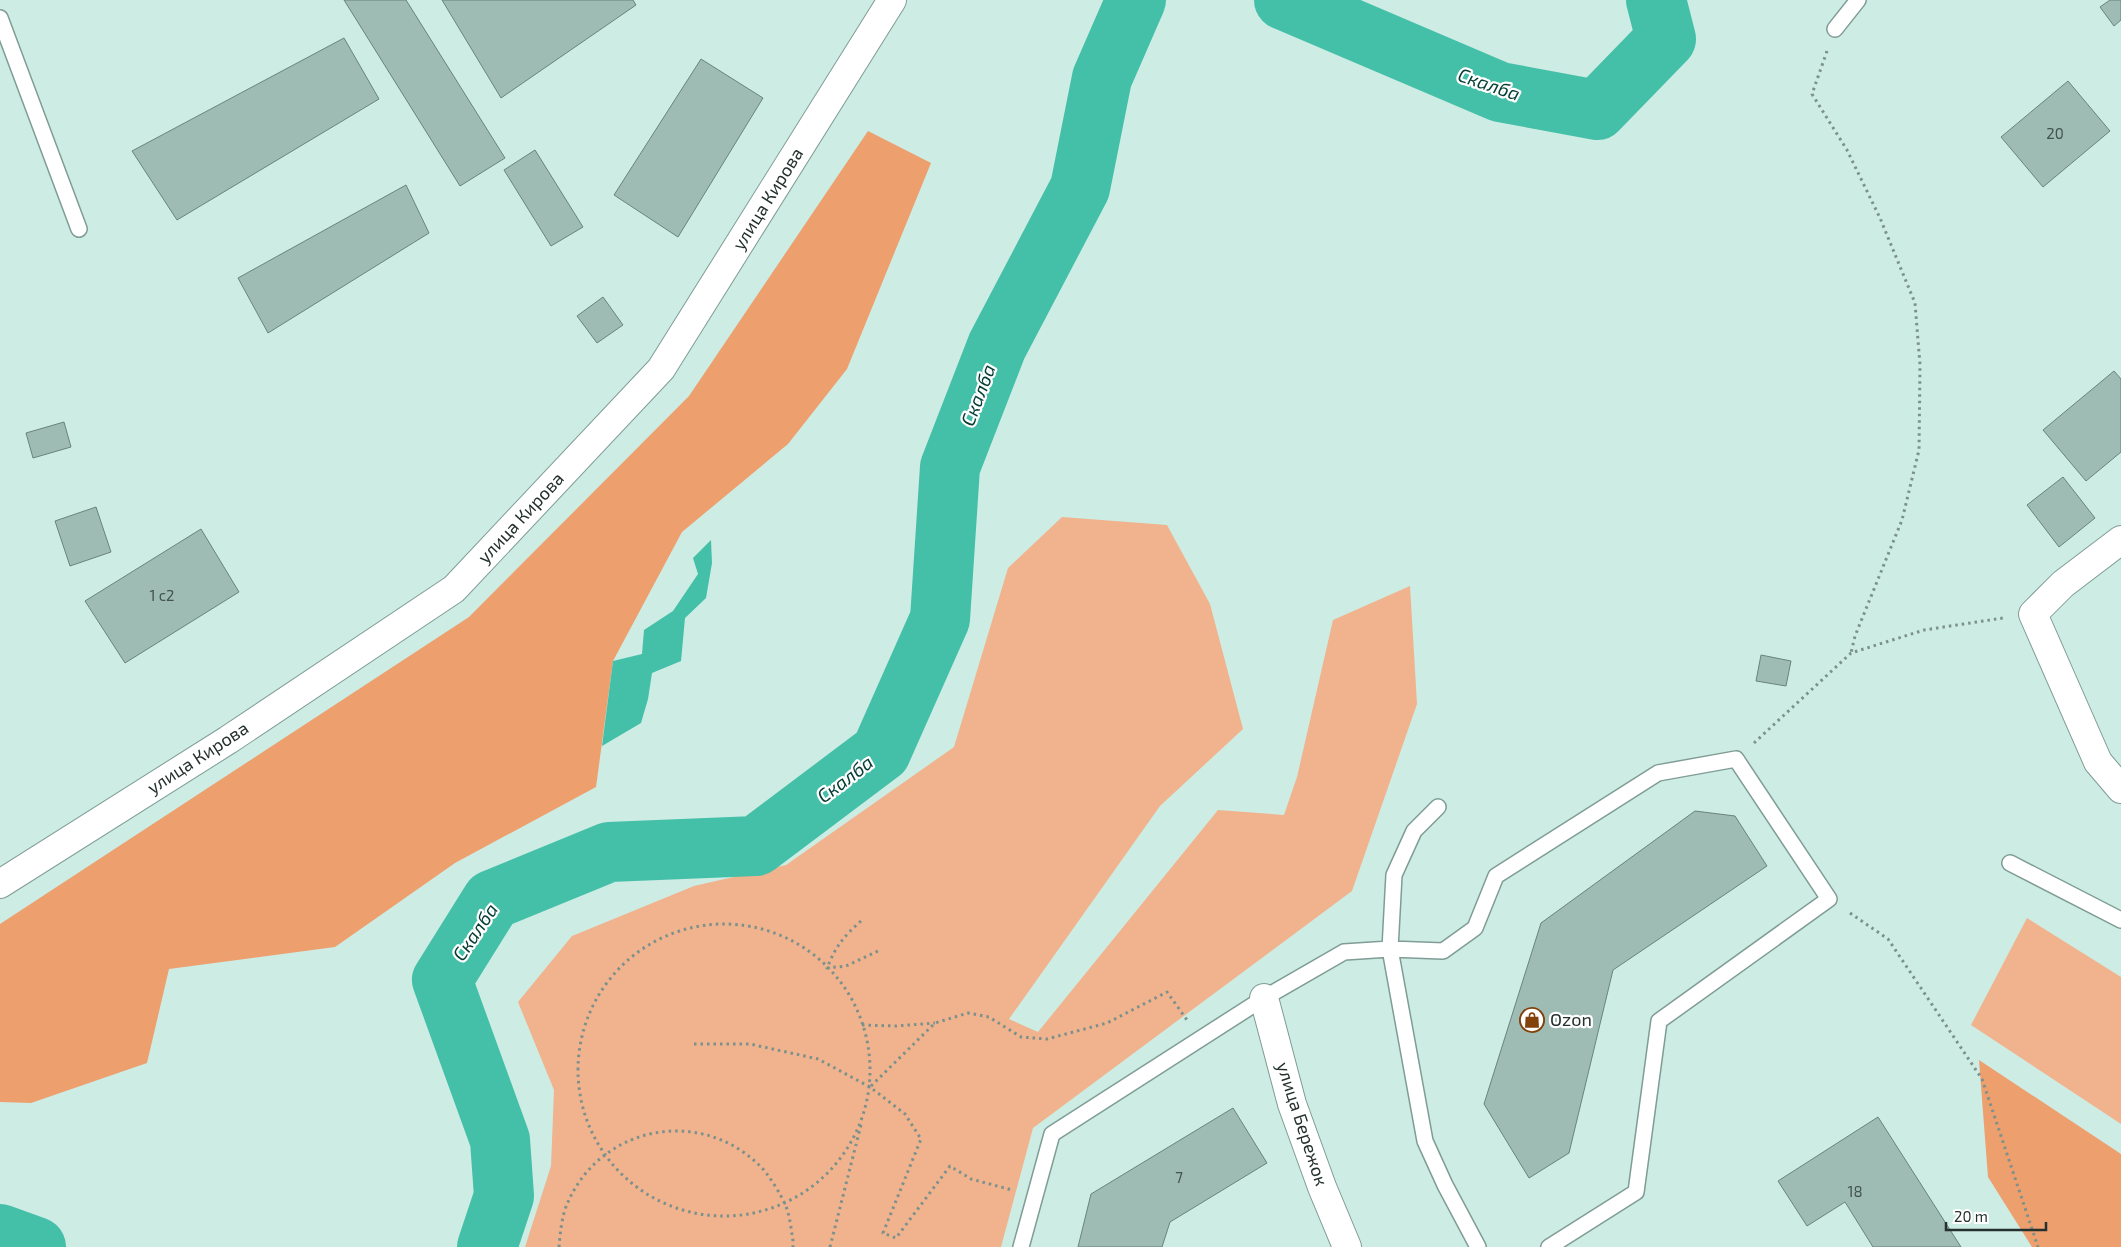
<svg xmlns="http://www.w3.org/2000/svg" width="2121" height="1247" font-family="'Exo 2',sans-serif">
<rect width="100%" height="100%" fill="#cdece4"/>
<!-- green -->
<path fill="#f1b38d" d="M1062 517 1167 525 1210 604 1243 729 1160 806 1009 1019 1038 1032 1218 810 1284 815 1297 777 1333 620 1410 586 1417 704 1352 891 1033 1128 1001 1247H525L551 1166 554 1090 518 1002 572 936 694 886 786 865 954 747 1008 568Z
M2027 918 2121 977V1124L1971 1025Z"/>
<!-- forest -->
<path fill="#ed9f6e" d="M868 131 931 163 847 369 788 444 682 532 613 661 596 787 455 863 335 947 169 969 147 1063 31 1103 0 1102V924L469 617 689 396Z
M1979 1060 2121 1154V1247H2032L1988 1177Z"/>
<!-- water -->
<path fill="#44bfa8" d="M711 540 712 563 706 598 685 618 681 661 652 673 648 699 641 723 602 746 613 661 642 654 644 630 673 611 698 574 693 558Z"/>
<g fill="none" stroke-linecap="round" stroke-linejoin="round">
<!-- river -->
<path stroke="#44bfa8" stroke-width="60" d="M1284 0 1500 92 1597 110 1666 39 1656 0
M0 1234 36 1247
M487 1247 504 1196 500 1140 442 980 492 900 609 852 756 846 881 752 940 619 950 467 997 346 1080 188 1102 78 1136 0"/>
</g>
<!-- building -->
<path fill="#9ebcb4" stroke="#68847d" d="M344 0H406L505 158 460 186Z
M442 0H633L636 5 501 98Z
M2110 0H2121V20L2114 26 2100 7Z
M344 38 379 99 177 220 132 151Z
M701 59 763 98 678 237 614 195Z
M2068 81 2110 131 2043 187 2001 137Z
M535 150 583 227 551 246 504 170Z
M406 185 429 233 268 333 238 278Z
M603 297 623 325 597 343 577 316Z
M2114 371 2121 379V452L2086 481 2043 430Z
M64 422 71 447 33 458 26 433Z
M2063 477 2095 518 2059 547 2027 505Z
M96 507 111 552 70 566 55 521Z
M201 529 239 592 125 663 85 601Z
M1761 655 1791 661 1786 686 1756 681Z
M1695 811 1735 816 1767 866 1613 970 1569 1153 1529 1178 1484 1104 1541 923Z
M1233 1108 1267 1163 1170 1222 1162 1247H1078L1091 1194Z
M1878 1117 1961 1247H1873L1845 1202 1807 1226 1778 1181Z"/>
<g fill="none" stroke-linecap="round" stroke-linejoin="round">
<defs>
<path id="lane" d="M0 18 79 229
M1835 29 1858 0
M1438 807 1414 831 1394 875 1390 949 1425 1141 1445 1185 1478 1247
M2010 863 2121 920
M1021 1247 1052 1134 1264 998 1344 952 1390 949 1443 951 1475 928 1496 876 1658 773 1736 759 1829 899 1659 1021 1636 1192 1549 1247"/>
<path id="street" d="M2121 540 2063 584 2033 614 2098 762 2121 789
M1264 998 1292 1104 1322 1187 1347 1247"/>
<path id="secondary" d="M0 884 228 740 454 589 661 369 892 0"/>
</defs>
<!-- lane casing -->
<use href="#lane" stroke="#7f9c95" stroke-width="18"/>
<!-- street casing -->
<use href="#street" stroke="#7f9c95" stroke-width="30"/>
<!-- secondary casing -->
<use href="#secondary" stroke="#7f9c95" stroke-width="30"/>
<!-- path -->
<path stroke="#7c918c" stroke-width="3" stroke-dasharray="2.5 4" stroke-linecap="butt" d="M1827 51 1812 94 1847 150 1880 218 1915 303 1920 365 1919 450 1902 520 1855 636 1851 653
M1754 743 1851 653 1924 630 2003 618
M1850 913 1888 939 1982 1079 2038 1247
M861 921C843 937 836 946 827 968L846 966 880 950
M578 1070a146 146 0 1 1 292 0a146 146 0 1 1-292 0Z
M862 1025 896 1026 935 1023
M694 1044H750L818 1059 870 1087 905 1114 921 1139 883 1233 896 1238 950 1166 971 1179 1012 1190
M871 1086 935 1023 968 1013 989 1017 1021 1037 1047 1039 1107 1023 1167 992 1187 1020
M559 1247C560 1234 562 1214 568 1202 602 1125 701 1107 760 1166 768 1173 781 1195 785 1204 790 1215 791 1229 793 1241V1247
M830 1247 861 1125"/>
<!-- lane -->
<use href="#lane" stroke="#fff" stroke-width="15"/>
<!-- street -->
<use href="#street" stroke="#fff" stroke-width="28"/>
<!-- secondary -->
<use href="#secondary" stroke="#fff" stroke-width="28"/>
</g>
<!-- icons -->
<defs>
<symbol id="shop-ring" viewBox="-11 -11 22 22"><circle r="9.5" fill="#fff" stroke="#83410c" stroke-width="1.5"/><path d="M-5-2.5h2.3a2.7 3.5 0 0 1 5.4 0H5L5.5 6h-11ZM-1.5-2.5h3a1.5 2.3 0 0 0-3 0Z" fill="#83410c"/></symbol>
</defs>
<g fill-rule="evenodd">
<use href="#shop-ring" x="1518" y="1006" width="28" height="28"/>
</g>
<g text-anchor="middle" stroke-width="4.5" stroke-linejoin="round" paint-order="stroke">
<!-- number labels -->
<g font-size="15" fill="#435450">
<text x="2055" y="139">20</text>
<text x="162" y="601">1 с2</text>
<text x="1179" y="1183">7</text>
<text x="1855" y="1197">18</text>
</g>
<!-- street labels -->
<g font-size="18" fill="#25312e" stroke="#fff">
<text transform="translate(768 199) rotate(-58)" y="6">улица Кирова</text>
<text transform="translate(521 518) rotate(-47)" y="6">улица Кирова</text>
<text transform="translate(198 758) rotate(-33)" y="6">улица Кирова</text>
<text transform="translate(1302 1124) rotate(72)" y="6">улица Бережок</text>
</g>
<!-- poi labels -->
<g font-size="18" fill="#25312e" stroke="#fff" text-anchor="start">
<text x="1550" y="1026">Ozon</text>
</g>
<!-- water labels -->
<g font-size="19" font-style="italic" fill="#033d33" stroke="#fff">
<text transform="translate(1489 84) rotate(19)" y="7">Скалба</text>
<text transform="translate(978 395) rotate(-69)" y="7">Скалба</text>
<text transform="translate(845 779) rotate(-37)" y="7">Скалба</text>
<text transform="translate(475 932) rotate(-56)" y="7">Скалба</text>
</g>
</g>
<!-- scale -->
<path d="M1946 1222v8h100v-8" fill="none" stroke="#25312e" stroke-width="2.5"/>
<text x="1954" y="1222" font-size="15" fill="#25312e" stroke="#ffffff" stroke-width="4" paint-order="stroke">20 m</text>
</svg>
